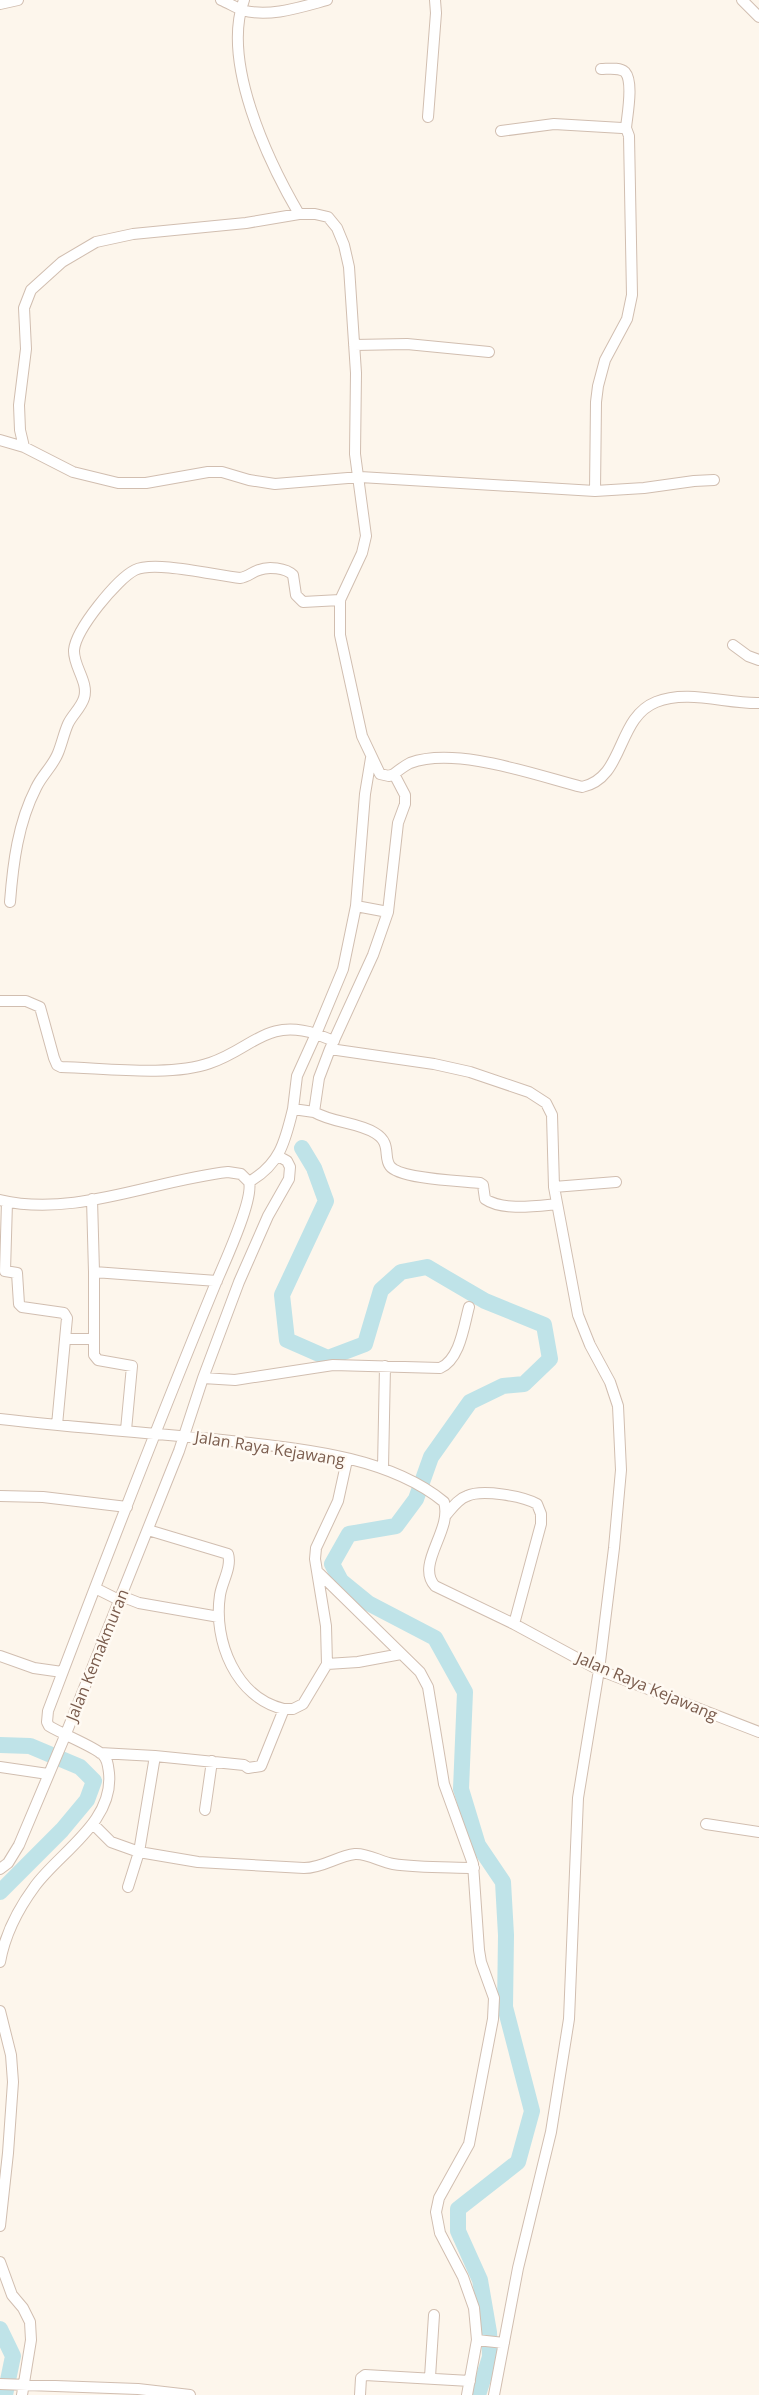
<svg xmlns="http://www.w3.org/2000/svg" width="759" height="2395" font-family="'Open Sans',sans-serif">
<rect width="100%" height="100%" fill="#fdf6ec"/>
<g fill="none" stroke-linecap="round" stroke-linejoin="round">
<!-- river -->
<path stroke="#bfe3e8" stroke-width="16" d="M302 1148 314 1168 326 1201 282 1295 287 1340 328 1358 365 1344 381 1290 401 1272 427 1267 485 1301 544 1325 550 1359 524 1384 503 1386 470 1402 431 1457 416 1499 396 1526 349 1534 332 1564 341 1581 368 1603 435 1638 465 1692 461 1789 478 1845 503 1882 506 1935 505 2007 532 2111 518 2162 458 2209V2231L480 2280 489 2332 490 2357 478 2395
M0 1745 30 1746 80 1767 94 1781 87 1800 62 1830 0 1892
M0 2329 13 2356 5 2395"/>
<defs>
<path id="minor" d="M221 0C228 3 235 7 242 10 269 18 301 7 327 0
M244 0C221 62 268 161 299 214
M742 0 759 17
M0 4 18 0
M601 69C608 69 619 67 625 72 634 82 627 116 626 128
M428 117 436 13 435 0
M501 131 554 124 622 128H626L629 136 632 295 627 319 605 360 598 386 596 402 595 491
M354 345 407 344 489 352
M0 440 24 447 73 472 118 483H146L208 472H222L249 480 275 484 360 477 595 491 644 488 694 481 714 480
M24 447 20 430 19 405 26 349 24 308 31 290 62 262 96 242 133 234 246 223 299 214H315L328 217 337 228 344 245 349 267 356 373 355 454 366 536 362 553 340 600V635L362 736 380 774 389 776 394 774
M733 645 748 656 759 660
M10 902C13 863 18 823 36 788 42 775 53 766 58 753 62 743 64 733 68 724 72 715 81 708 84 698 89 682 73 666 74 650 76 629 117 579 135 570 155 560 217 576 240 578 248 577 252 572 259 570 268 566 286 568 293 575L296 595 303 602 340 600
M356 906 388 912
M0 1001H26L40 1007 54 1058 57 1065 61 1067C104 1068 171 1077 210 1063 252 1049 266 1018 316 1034L343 969 356 906 365 794 371 758
M330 1049 434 1064 470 1072 529 1092 546 1103 552 1115 554 1187 578 1315 590 1345 610 1382 618 1406 621 1470 614 1548 599 1670 578 1798 569 2019 551 2132 518 2268 494 2395
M293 1109 297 1076 316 1034 334 1041
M314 1112C333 1123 357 1122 375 1133 392 1143 383 1157 390 1166 399 1179 463 1181 480 1183L483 1185 485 1199C502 1211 536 1206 557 1204
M554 1187 616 1182
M92 1199 94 1272 217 1281
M0 1200C74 1218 154 1180 228 1172L241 1174 249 1182
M7 1202 5 1271 17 1273 19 1304 22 1307 64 1313 67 1318 57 1425
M66 1339H94V1355L98 1360 132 1366 126 1430
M94 1339V1272
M203 1378 235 1380 333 1365 440 1368C460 1360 464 1325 469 1307
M0 1419C77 1428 154 1433 231 1441 301 1449 388 1456 444 1502 453 1530 415 1564 435 1586L514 1624 599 1670 759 1732
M383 1468 385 1366
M0 1496 43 1497 127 1507
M446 1515C452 1508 458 1499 467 1496 482 1489 523 1496 537 1504L541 1514V1524L514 1624
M148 1530 228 1554C232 1567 222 1582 220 1595 213 1641 236 1698 284 1709
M319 1573 420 1672 428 1687 444 1784 473 1864 479 1950 481 1962 494 1998 493 2019 469 2144 439 2198 436 2212 440 2233 463 2277 474 2308 477 2340 467 2395
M95 1588 119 1600
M121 1596 139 1603 219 1617
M0 1656 34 1668 62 1672
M327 1664 358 1662 401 1654
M100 1753 155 1756
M0 1767 48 1774
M205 1810 212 1761
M93 1824 111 1842 139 1852 155 1756 244 1765 248 1768 261 1766 284 1709H293L303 1704 327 1664 326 1626 315 1559 316 1548 338 1501 347 1460
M706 1824 759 1832
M0 1869 8 1863 19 1845 65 1736 179 1451 203 1378 239 1282 268 1216 289 1179 290 1167 287 1161 278 1156
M128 1887 139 1852 198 1862 304 1868C323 1868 337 1856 355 1854 367 1853 381 1862 393 1864 419 1868 447 1867 474 1868
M0 1962C5 1934 18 1909 35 1886 60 1852 114 1822 109 1773 108 1766 108 1760 103 1755 95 1747 62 1734 49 1726L47 1722 48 1711C102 1568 157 1426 215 1285 223 1266 254 1200 249 1182 280 1164 285 1142 293 1109L314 1112 319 1078 330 1049 373 955 388 912 398 823 405 804V795L394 774C399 770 404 766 410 763 456 746 535 775 582 787 625 778 616 718 656 702 687 689 727 704 759 703
M0 2011 11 2055 13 2082 8 2153 0 2226
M0 2262 12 2295 23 2308 30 2322 31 2340 22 2395
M477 2340 504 2343
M430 2377 434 2315
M0 2384 138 2389 190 2395
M360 2395 361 2378 365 2375 470 2381"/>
</defs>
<!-- minor casing -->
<use href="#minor" stroke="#d1beb0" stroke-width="12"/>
<!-- minor -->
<use href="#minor" stroke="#fff" stroke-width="10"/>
</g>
<g text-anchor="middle" stroke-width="5" stroke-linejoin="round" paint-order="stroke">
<!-- street labels -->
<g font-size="16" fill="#7a5c4d" stroke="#fffaf3">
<text transform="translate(270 1448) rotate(9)" y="6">Jalan Raya Kejawang</text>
<text transform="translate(97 1655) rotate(-68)" y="6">Jalan Kemakmuran</text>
<text transform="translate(647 1686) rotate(23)" y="6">Jalan Raya Kejawang</text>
</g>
</g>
</svg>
